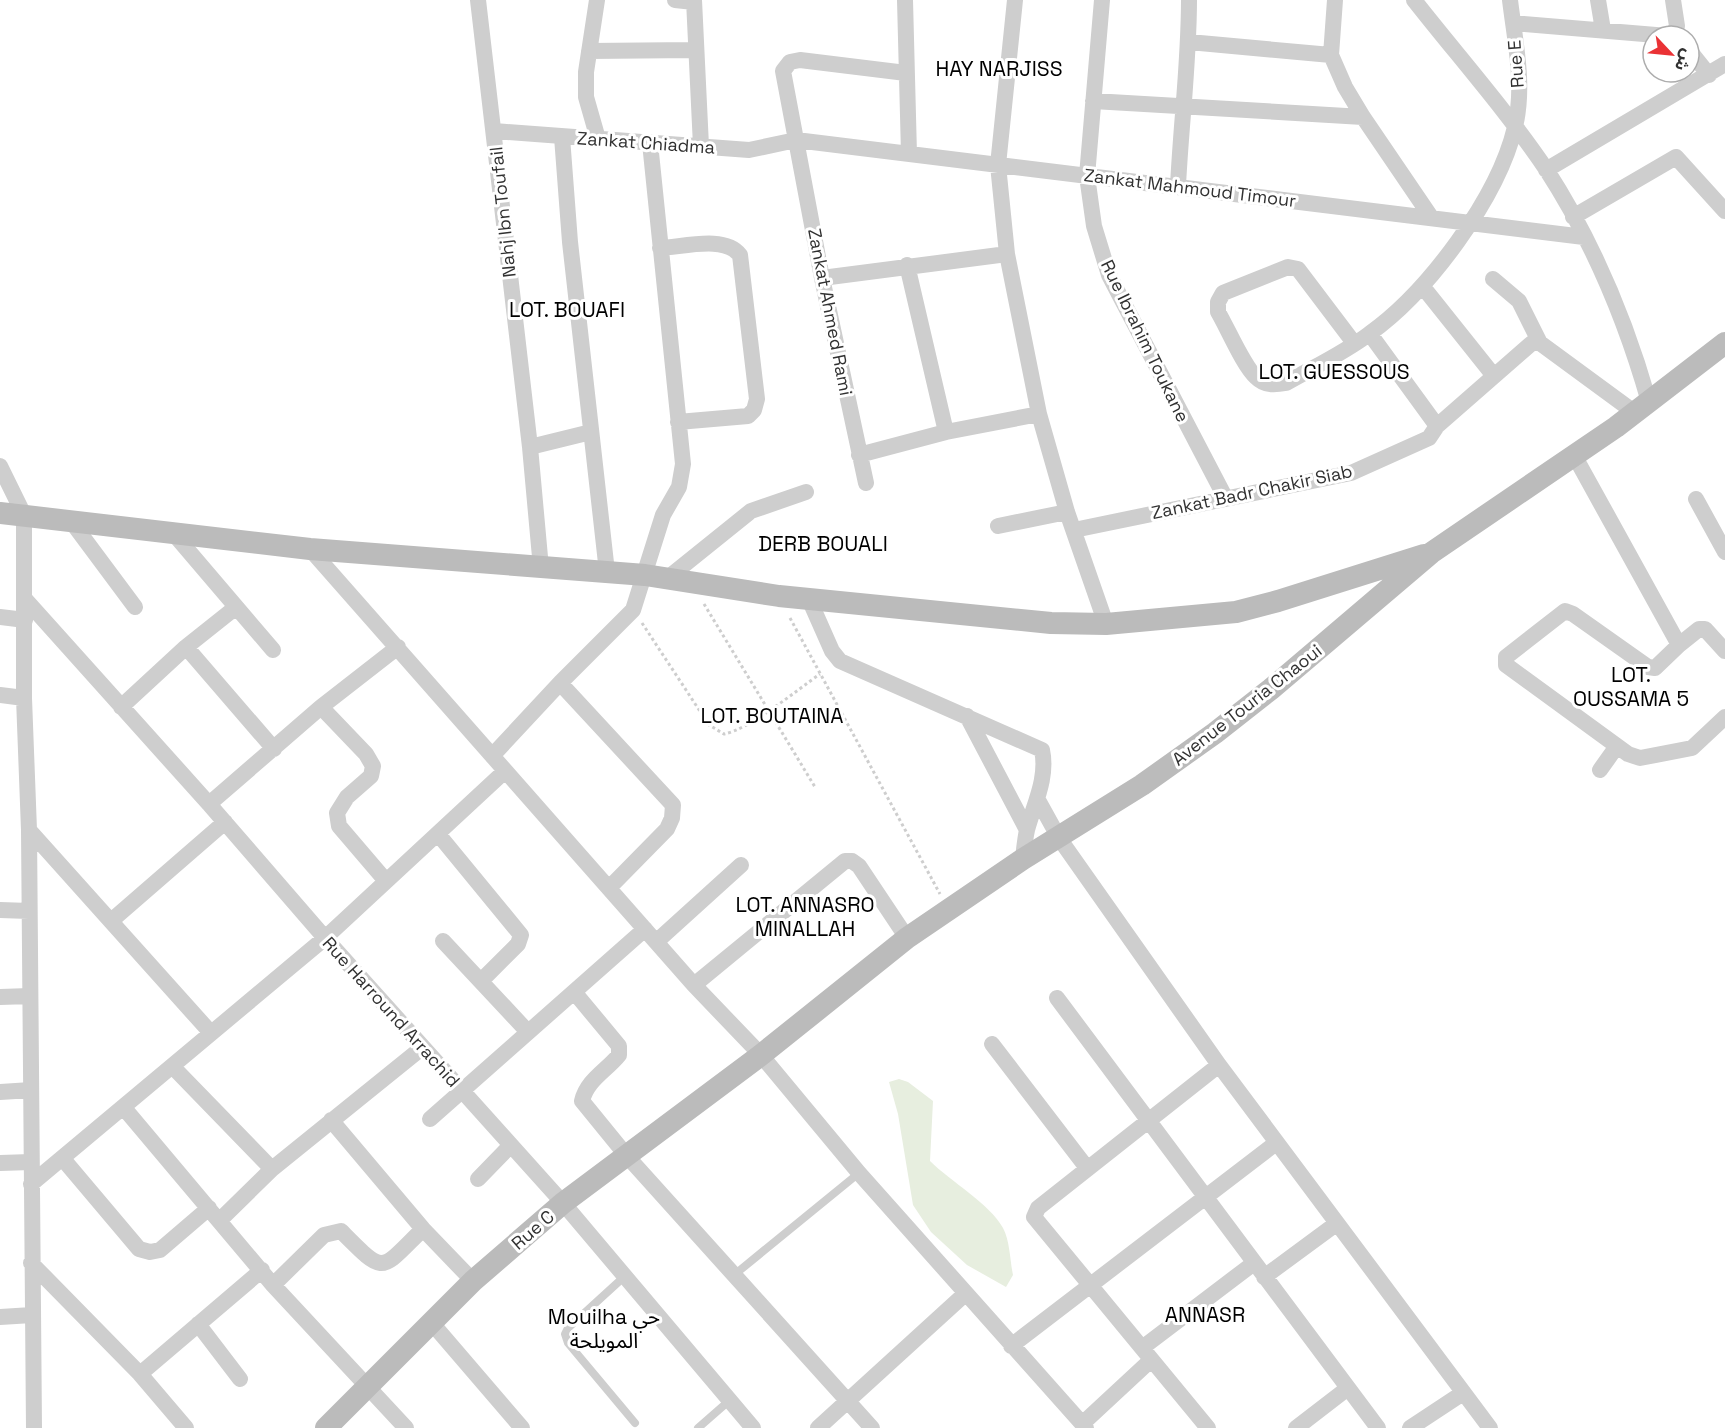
<svg xmlns="http://www.w3.org/2000/svg" width="1725" height="1428" font-family="'Space Grotesk','Noto Sans Arabic',sans-serif">
<rect width="100%" height="100%" fill="#fff"/>
<!-- green -->
<path fill="#e7eedf" d="M899 1079 908 1082 933 1101 930 1161C950 1181 990 1204 1003 1228 1010 1241 1010 1261 1013 1275L1006 1287 967 1265 931 1232 913 1205 898 1114 889 1082Z"/>
<g fill="none" stroke-linecap="round" stroke-linejoin="round">
<!-- path -->
<path stroke="#cecece" stroke-width="3" stroke-dasharray="3 3" stroke-linecap="butt" d="M704 604 815 787
M790 618 940 894
M642 623 709 725 724 734C750 729 797 690 820 674"/>
<!-- lane -->
<path stroke="#cecece" stroke-width="8" d="M734 1275 859 1173
M625 1276 568 1328 565 1334 568 1343 635 1423
M698 1428 730 1400"/>
<!-- street -->
<path stroke="#cecece" stroke-width="16" d="M478 0 530 447 541 568
M597 0 586 72V97L598 139
M675 0 694 2
M694 0 701 146
M905 0 909 154
M1015 0 998 165 1007 254 1039 414 1067 512 1106 624
M1102 0 1087 176 1094 226 1109 275 1226 499
M1335 0 1331 55 1345 87 1363 117 1431 217
M1414 0C1458 56 1506 110 1546 169 1592 240 1626 321 1649 402
M1598 0 1603 30
M1513 23 1668 36 1674 32 1677 26 1673 0
M1189 42 1331 55
M1689 50 1709 75
M589 51 694 50
M1093 101 1363 117
M494 131 749 150 796 140 1584 237
M562 137 570 242 607 572
M1546 170 1725 64
M1178 186C1181 124 1189 62 1189 0
M1573 217 1676 157 1725 211
M660 248C683 247 725 235 740 255L757 399 754 410 748 416 678 422
M907 265 946 432
M822 278 1007 254
M1493 279 1519 301 1540 343
M1423 287 1494 376
M1370 334 1437 426
M1354 343 1298 269 1288 267 1223 293 1218 302V312C1227 327 1244 367 1256 377 1265 386 1275 385 1286 383 1314 367 1344 353 1369 334 1428 292 1498 198 1515 127 1525 85 1515 42 1510 0
M530 447 591 432
M859 455 946 432 1039 414
M1574 455 1679 645 1655 668 1648 667 1573 614 1565 611 1506 657V665L1628 754 1640 758 1692 748 1725 717
M0 466 24 515V698L29 830 34 1428
M866 483 822 278 783 71 790 62 800 60 906 73
M1696 499 1725 552
M71 521 135 607
M998 526 1067 512
M1074 530 1351 473 1429 438 1437 426 1532 343H1540L1634 412
M174 534 273 650
M310 549 694 985 761 1055 859 1173 1086 1428
M669 577 751 511 806 492
M25 599 209 804 325 938 563 1203 753 1428
M809 599 832 651 840 661 1042 750C1048 778 1034 804 1027 830 1025 839 1024 849 1023 859
M0 617 25 620
M1679 645 1699 629H1705L1725 651
M186 647 274 749
M560 683 673 805 672 818 667 829 609 888
M0 695 24 698
M121 707 186 647 235 608
M321 707 366 754 373 766 371 776 347 797 337 813 339 826 386 881
M967 716 1027 830
M492 756 560 683 633 610 663 515 679 487 683 464 650 143
M1600 770 1617 746
M1038 800 1059 838 1219 1065 1490 1428
M209 804 321 707 398 647
M29 830 211 1033
M438 834 521 935 518 944 482 980
M0 910 29 911
M111 921 225 822
M443 941 528 1032
M656 942 741 865
M694 985 845 861H852L859 866 907 938
M575 993 619 1046V1055C606 1071 587 1080 582 1101L626 1155 872 1428
M0 997 30 996
M1057 998 1378 1428
M992 1044 1087 1168
M172 1066 272 1169
M0 1092 31 1090
M124 1108 273 1285 406 1428
M430 1119 645 929
M331 1120 423 1229 473 1281
M63 1159 139 1249 150 1252 160 1250 209 1208
M0 1163 31 1162
M478 1179 511 1145
M31 1184 325 938 505 771
M220 1220 272 1169 423 1047
M31 1263 140 1374 186 1428
M1264 1277 1336 1224
M273 1285 324 1235 341 1231C386 1276 379 1272 423 1229
M0 1317 32 1315
M431 1322 522 1428
M198 1324 240 1379
M1011 1346 1276 1143
M1142 1348 1254 1263
M140 1374 262 1270
M1082 1424 1151 1360
M818 1428 965 1294
M1208 1428 1034 1217 1038 1208 1219 1065
M1296 1428 1348 1388
M1410 1428 1463 1393"/>
<!-- secondary -->
<path stroke="#bbb" stroke-width="22" d="M0 513 310 549 645 575 779 596 1051 623 1106 624 1236 612 1278 601 1424 555
M326 1428 473 1281 563 1203 761 1055 907 938 1023 859 1142 785 1215 733 1271 689 1431 553 1616 427 1725 343"/>
</g>
<g text-anchor="middle" stroke-width="6" stroke-linejoin="round" paint-order="stroke">
<!-- street labels -->
<g font-size="18" fill="#313131" stroke="#fff">
<text transform="translate(1516 64) rotate(-94)" y="6">Rue E</text>
<text transform="translate(646 143) rotate(4)" y="6">Zankat Chiadma</text>
<text transform="translate(1190 188) rotate(7)" y="6">Zankat Mahmoud Timour</text>
<text transform="translate(503 212) rotate(-96)" y="6">Nahj Ibn Toufail</text>
<text transform="translate(830 312) rotate(79)" y="6">Zankat Ahmed Rami</text>
<text transform="translate(1145 341) rotate(64)" y="6">Rue Ibrahim Toukane</text>
<text transform="translate(1252 492) rotate(-12)" y="6">Zankat Badr Chakir Siab</text>
<text transform="translate(1247 705) rotate(-38)" y="6">Avenue Touria Chaoui</text>
<text transform="translate(391 1012) rotate(48)" y="6">Rue Harround Arrachid</text>
<text transform="translate(533 1230) rotate(-41)" y="6">Rue C</text>
</g>
<!-- quarter labels -->
<g font-size="21" fill="#000" stroke="#fff">
<text x="999" y="76">HAY NARJISS</text>
<text x="567" y="317">LOT. BOUAFI</text>
<text x="1334" y="379">LOT. GUESSOUS</text>
<text x="823" y="551">DERB BOUALI</text>
<text x="1631" y="682">LOT.<tspan x="1631" dy="24">OUSSAMA 5</tspan></text>
<text x="772" y="723">LOT. BOUTAINA</text>
<text x="805" y="912">LOT. ANNASRO<tspan x="805" dy="24">MINALLAH</tspan></text>
<text x="1205" y="1322">ANNASR</text>
<text x="604" y="1324">Mouilha حي<tspan x="604" dy="24">المويلحة</tspan></text>
</g>
</g>
<!-- north arrow -->
<g transform="translate(1671 54) rotate(116)"><circle r="28" fill="#ffffff" stroke="#adadad" stroke-width="1.5"/>
<path d="M0-4.5L10 22L0 15L-10 22Z" fill="#ea3235"/>
<text y="-9" font-size="16" font-weight="bold" text-anchor="middle" fill="#313131">ش</text>
</g>
</svg>
